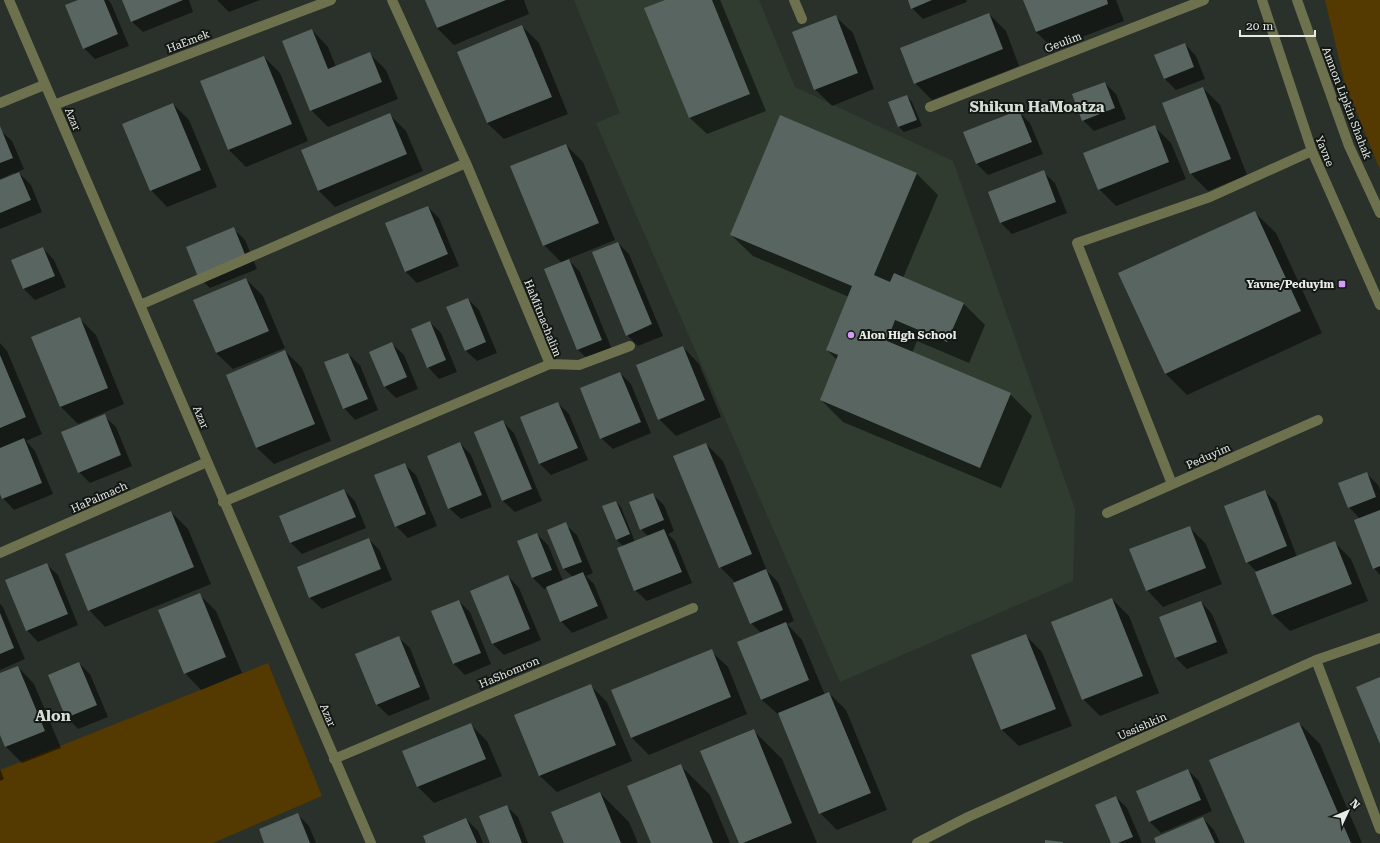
<svg xmlns="http://www.w3.org/2000/svg" width="1380" height="843" font-family="'Roboto Serif',serif">
<rect width="100%" height="100%" fill="#2a312a"/>
<!-- built -->
<path fill="#303c30" d="M574 0H759L795 87 953 161 1075 509 1073 581 840 682 596 123 620 113Z"/>
<!-- green -->
<path fill="#543900" d="M1325 0H1380V170L1345 84Z
M268 663 322 796 213 843H0V770Z"/>
<!-- shadow -->
<path fill="#0007" d="M80 0H108L111 3 129 46 95 59 84 48Z
M123 0H189L193 12 143 32 131 21Z
M217 0H260L229 12Z
M426 0H524L529 14 454 45 437 28Z
M667 0H720L721 2 766 111 707 134 690 118 646 9Z
M909 0H966L967 2 923 19 912 8Z
M1024 0H1116L1124 21 1053 48 1036 32Z
M989 14 1006 31 1019 66 932 100 915 83Z
M836 17 853 33 874 89 832 106 815 89Z
M522 26 539 43 568 114 504 139 487 123Z
M312 30 328 47 336 67 369 53 386 70 398 99 328 127 311 110Z
M1185 44 1196 56 1205 79 1176 90 1165 79 1156 56Z
M264 57 280 73 308 141 246 167 229 150 201 82Z
M1105 83 1116 94 1126 119 1094 131 1083 120Z
M1203 88 1220 105 1247 175 1208 191 1191 174 1163 104Z
M907 96 912 102 922 126 904 132 899 127 889 103Z
M173 104 189 120 217 187 167 207 151 190Z
M1019 112 1030 123 1043 154 988 175 977 164Z
M390 115 406 131 423 171 335 207 318 190Z
M1155 127 1171 143 1186 179 1116 206 1099 189Z
M0 130 12 141 24 169 18 172 31 185 42 212 0 229V181L15 175 14 173 0 179Z
M566 145 583 162 615 240 568 259 580 272 613 352 590 361 578 350 545 270 562 263 544 245Z
M1043 172 1055 183 1067 213 1012 234 1001 223Z
M916 173 938 195 903 278 963 303 985 325 969 363 917 341 912 353 1010 394 1032 416 1001 488 843 422 821 400 837 360 827 350 849 297 753 256 731 235Z
M428 207 439 218 459 266 417 283 405 271Z
M1254 212 1276 233 1322 333 1187 395 1165 373Z
M234 229 245 240 257 269 210 288 198 276Z
M618 243 629 254 663 336 638 346 627 335Z
M43 248 54 260 66 287 35 300 24 289Z
M246 279 263 296 285 348 233 369 216 353Z
M468 299 479 310 497 353 477 361 465 350Z
M79 318 96 335 124 404 78 424 61 407 32 338Z
M430 322 441 333 457 372 439 379 428 367Z
M0 343 7 351 42 434 26 441 35 451 53 494 14 510 3 498 0 491Z
M392 344 404 355 418 389 396 398 385 387Z
M683 347 699 364 721 417 676 436 659 419Z
M285 351 302 368 331 441 274 464 257 448 227 375Z
M348 354 360 365 378 410 355 420 344 408Z
M620 373 631 384 651 433 613 449 601 438Z
M558 403 569 414 588 460 551 475 540 464 521 418Z
M104 416 116 427 132 466 90 483 79 472Z
M503 422 514 433 542 501 515 512 503 501 475 433Z
M460 443 471 455 492 507 461 519 449 508Z
M706 444 723 461 767 571 778 582 794 621 787 624 802 640 825 695 829 693 846 710 887 810 837 830 820 813 780 716 762 700 761 633 751 623 736 583 720 567Z
M404 464 416 475 437 526 408 538 396 526Z
M1367 474 1378 485 1380 490V575L1374 568 1360 519 1349 507Z
M344 490 355 501 366 528 302 554 291 543 280 516Z
M1264 491 1276 502 1297 557 1334 542 1351 559 1368 601 1290 631 1273 615 1257 572 1247 562Z
M652 494 664 505 674 531 668 534 675 541 692 583 647 601 635 590 623 546 617 540 616 502 621 507 635 542 648 536 641 529Z
M171 512 188 529 211 584 105 627 89 610Z
M565 524 577 535 593 573 586 576 594 584 608 618 572 633 561 621 547 588 544 589 533 578 518 541 537 534 548 545 563 581 573 577 564 569 548 530Z
M1189 527 1206 544 1222 584 1163 607 1147 590Z
M369 539 380 551 392 580 322 609 310 598 298 568Z
M46 564 58 575 78 625 38 642 27 630Z
M508 576 519 588 541 640 504 655 493 644 471 591Z
M199 594 216 611 242 673 201 690 185 673Z
M1112 599 1129 616 1159 693 1100 716 1083 699Z
M459 601 470 612 491 664 465 675 454 664Z
M1201 602 1212 614 1228 653 1187 669 1175 657Z
M0 604 3 607 25 659 0 670Z
M1025 635 1042 652 1072 726 1019 746 1002 730 972 656Z
M398 637 410 648 430 699 389 716 377 705 356 654Z
M711 651 728 667 747 714 649 755 632 738 612 691Z
M79 663 90 674 108 717 78 729 67 717Z
M18 667 34 684 61 748 22 763 6 747 0 733V674Z
M590 685 607 702 632 761 557 792 540 776Z
M1299 723 1320 744 1362 843H1246Z
M470 724 487 741 502 776 434 803 418 787Z
M753 730 782 759 817 843H740Z
M680 765 710 795 730 843H652Z
M0 769 4 779 0 781Z
M1188 770 1199 781 1212 811 1161 833 1150 822Z
M600 793 629 822 638 843H565Z
M1116 797 1127 808 1142 843H1112Z
M506 806 518 817 528 843H491Z
M298 815 309 826 316 843H265Z
M1203 818 1214 830 1220 843H1157Z
M466 819 478 831 483 843H427Z"/>
<!-- building -->
<path fill="#586561" d="M78 0H104L118 34 83 49 65 5Z
M122 0H183L131 22Z
M425 0H506L437 28Z
M665 0H712L750 94 689 118 644 8Z
M908 0H932L911 9Z
M1023 0H1107L1108 4 1036 32Z
M989 13 1003 49 914 84 900 48Z
M836 15 858 73 814 90 792 32Z
M522 25 552 97 487 123 457 52Z
M312 29 328 69 370 52 382 82 310 111 282 41Z
M1185 43 1194 67 1164 79 1154 55Z
M264 56 292 124 228 150 200 81Z
M1105 82 1115 108 1082 121 1072 94Z
M1203 87 1231 159 1190 174 1162 103Z
M907 95 917 120 898 127 888 102Z
M173 103 201 170 150 191 122 124Z
M1019 110 1032 142 976 164 963 132Z
M390 113 407 154 318 191 301 150Z
M780 115 917 173 874 275 890 282 894 273 964 303 947 342 895 320 887 341 1011 393 980 468 820 400 838 355 826 350 852 286 730 235Z
M1155 125 1169 162 1098 190 1083 153Z
M0 126 13 158 0 163Z
M566 144 599 223 543 246 510 166Z
M1044 170 1056 202 1000 223 988 192Z
M19 172 31 200 0 213V180Z
M428 206 448 254 405 272 385 223Z
M1255 211 1301 311 1165 374 1118 273Z
M234 227 246 257 198 277 186 247Z
M618 242 652 324 626 336 592 252Z
M43 247 55 276 23 289 11 260Z
M569 259 602 340 577 350 544 269Z
M246 278 269 331 216 353 193 300Z
M468 298 486 342 465 351 446 307Z
M80 317 108 388 60 407 31 337Z
M430 321 446 360 427 368 411 329Z
M392 342 407 377 384 387 369 352Z
M683 346 705 400 658 420 636 365Z
M285 350 315 424 256 448 226 375Z
M348 353 368 399 343 409 324 362Z
M0 355 26 417 0 428Z
M620 372 641 422 600 439 580 388Z
M558 402 578 448 539 464 520 417Z
M105 414 121 455 78 473 61 432Z
M503 420 532 489 502 501 474 432Z
M24 438 42 483 2 499 0 494V448Z
M460 442 482 495 448 509 427 456Z
M706 443 752 554 719 568 673 456Z
M405 463 426 514 395 527 374 475Z
M1367 472 1376 497 1348 508 1338 483Z
M344 489 356 517 290 543 279 516Z
M1265 490 1287 546 1246 563 1224 506Z
M653 493 664 520 640 530 629 502Z
M616 501 630 534 616 540 602 506Z
M1380 510V566L1373 569 1354 520Z
M171 511 194 567 88 611 65 554Z
M566 522 582 562 563 569 547 530Z
M1190 526 1206 568 1146 591 1129 549Z
M664 529 682 572 634 591 617 548Z
M537 533 552 570 532 578 517 541Z
M369 538 381 569 309 598 297 567Z
M1335 541 1352 584 1272 615 1255 572Z
M47 563 68 614 26 631 5 580Z
M766 569 783 610 750 624 733 583Z
M583 572 598 606 560 622 546 587Z
M508 575 530 629 492 644 470 591Z
M200 593 226 657 184 674 158 610Z
M1112 598 1143 676 1082 700 1051 622Z
M459 600 481 653 453 664 431 611Z
M1201 601 1217 642 1175 658 1159 617Z
M0 613 14 648 0 654Z
M786 622 809 680 761 700 737 642Z
M1026 634 1056 709 1001 730 971 655Z
M399 636 420 687 376 705 355 654Z
M712 649 731 697 631 738 611 690Z
M79 662 97 705 66 718 48 675Z
M18 666 45 731 5 747 0 735V673Z
M1380 677V744L1356 687Z
M591 684 616 745 539 776 514 715Z
M829 692 871 793 819 814 778 713Z
M1299 722 1351 843H1245L1209 760Z
M471 723 486 759 417 787 402 751Z
M754 729 792 823 743 843H739L700 751Z
M681 764 713 843H651L627 786Z
M1188 769 1201 800 1149 822 1136 791Z
M600 792 621 843H564L551 812Z
M1116 796 1133 837 1118 843H1111L1095 805Z
M507 805 522 843H490L479 816Z
M298 813 310 843H264L259 829Z
M1203 817 1215 843H1156L1154 838Z
M466 818 477 843H426L423 836Z
M1045 840 1063 842V843H1045Z"/>
<g fill="none" stroke-linecap="round" stroke-linejoin="round">
<!-- minor -->
<path stroke="#6d714e" stroke-width="10" d="M9 0 371 843
M794 0 802 19
M1262 0 1312 151 1380 305
M1297 0 1349 146 1380 213
M0 103 44 85
M54 105 331 0
M930 107 1204 0
M140 305 466 163
M550 364 579 365 630 346
M1172 484 1077 243 1210 197 1312 151
M223 502 550 364 466 163 392 0
M1107 513 1318 420
M0 553 207 462
M1316 660 1380 829
M334 759 693 608
M917 843 968 817 1316 660 1380 638"/>
</g>
<!-- markers -->
<g fill="#d49cfb" stroke="#141815" stroke-width="1.5">
<rect x="1338" y="280" width="8" height="8" rx="2"/>
<circle cx="851" cy="335" r="4"/>
</g>
<g text-anchor="middle" stroke-width="4" stroke-linejoin="round" paint-order="stroke">
<!-- street labels -->
<g font-size="11" fill="#e6ebe6" stroke="#141815">
<text transform="translate(188 41) rotate(-21)" y="4">HaEmek</text>
<text transform="translate(1063 42) rotate(-21)" y="4">Geulim</text>
<text transform="translate(1347 103) rotate(69)" y="4">Amnon Lipkin Shahak</text>
<text transform="translate(73 119) rotate(67)" y="4">Azar</text>
<text transform="translate(1325 151) rotate(68)" y="4">Yavne</text>
<text transform="translate(543 318) rotate(68)" y="4">HaMitnachalim</text>
<text transform="translate(201 417) rotate(67)" y="4">Azar</text>
<text transform="translate(1208 456) rotate(-24)" y="4">Peduyim</text>
<text transform="translate(99 497) rotate(-24)" y="4">HaPalmach</text>
<text transform="translate(509 672) rotate(-23)" y="4">HaShomron</text>
<text transform="translate(328 715) rotate(67)" y="4">Azar</text>
<text transform="translate(1142 726) rotate(-24)" y="4">Ussishkin</text>
</g>
<!-- poi labels -->
<g font-size="11" font-weight="bold" fill="#e6ebe6" stroke="#141815" text-anchor="end">
<text x="1334" y="288">Yavne/Peduyim</text>
<text x="859" y="339" text-anchor="start">Alon High School</text>
</g>
<!-- district labels -->
<g font-size="15" font-weight="bold" fill="#d5ded5" stroke="#141815">
<text x="1037" y="112">Shikun HaMoatza</text>
<text x="53" y="721">Alon</text>
</g>
</g>
<!-- north arrow -->
<g transform="translate(1348 811) rotate(46)" stroke="#141815" stroke-width="3" paint-order="stroke">
<path d="M0-3L7 15L0 10L-7 15Z" fill="#e6ebe6"/>
<text y="-6" font-size="11" font-weight="bold" text-anchor="middle" fill="#e6ebe6">N</text>
</g>
<!-- scale -->
<path d="M1240 30v6h75v-6" fill="none" stroke="#e6ebe6" stroke-width="2"/>
<text x="1246" y="30" font-size="12" fill="#e6ebe6" stroke="#141815" stroke-width="3" paint-order="stroke">20 m</text>
</svg>
